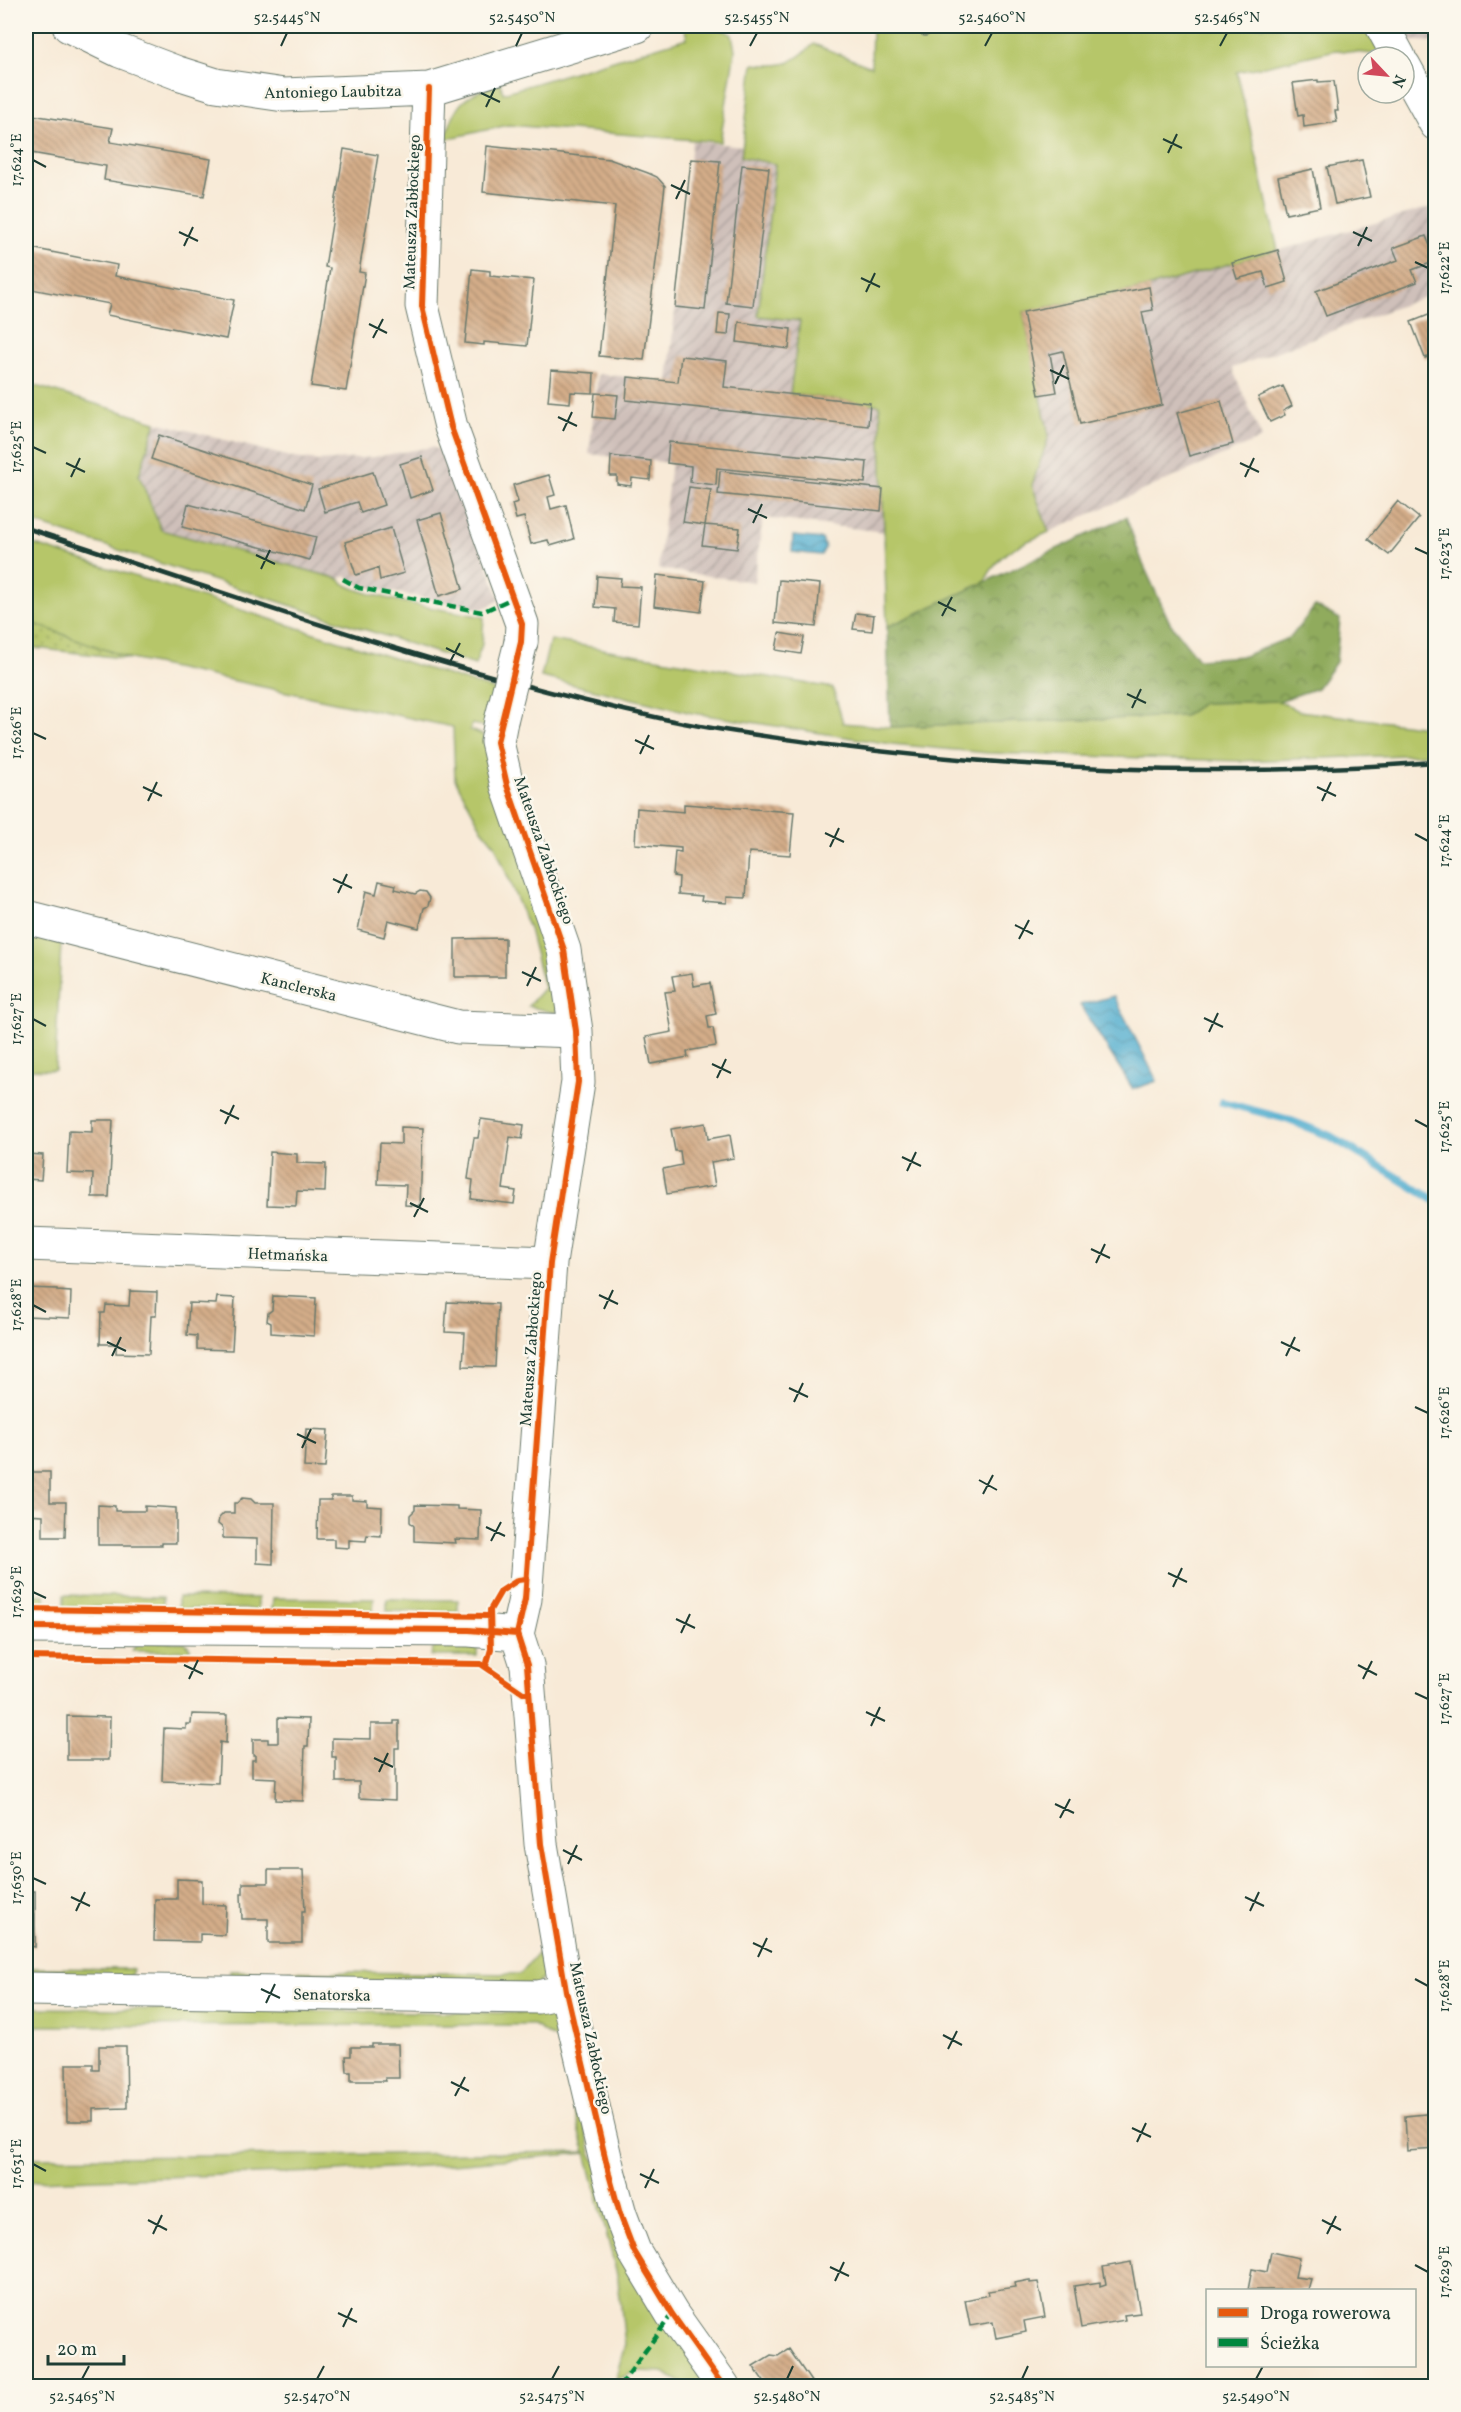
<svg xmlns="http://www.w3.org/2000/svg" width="1461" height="2412" font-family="Vollkorn,serif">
<defs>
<pattern id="industrial-furrows" width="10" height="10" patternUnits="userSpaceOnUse" patternTransform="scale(1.5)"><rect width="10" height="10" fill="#cfc0ba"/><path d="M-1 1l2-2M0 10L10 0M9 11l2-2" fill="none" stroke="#a79d98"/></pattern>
<pattern id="forest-crowns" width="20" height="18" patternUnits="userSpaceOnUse" patternTransform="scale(1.5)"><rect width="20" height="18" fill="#90ab5d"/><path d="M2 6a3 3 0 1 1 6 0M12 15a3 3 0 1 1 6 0" fill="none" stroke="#758c4e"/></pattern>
<pattern id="garden-dots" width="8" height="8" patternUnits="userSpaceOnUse" patternTransform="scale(1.5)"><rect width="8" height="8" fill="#b6c669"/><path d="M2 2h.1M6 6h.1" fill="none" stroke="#93a257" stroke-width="1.8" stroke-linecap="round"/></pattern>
<pattern id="water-waves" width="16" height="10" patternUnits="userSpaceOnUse" patternTransform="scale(1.5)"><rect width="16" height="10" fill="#51adcf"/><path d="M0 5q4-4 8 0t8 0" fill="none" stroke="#438ea9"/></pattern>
<pattern id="building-back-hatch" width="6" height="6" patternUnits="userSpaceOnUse" patternTransform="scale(1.5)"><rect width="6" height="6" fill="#d4ad89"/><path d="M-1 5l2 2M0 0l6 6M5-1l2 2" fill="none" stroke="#ab8e71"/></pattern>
</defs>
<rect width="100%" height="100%" fill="#fbf7ec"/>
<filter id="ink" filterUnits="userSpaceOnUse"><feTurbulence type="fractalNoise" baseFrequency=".0167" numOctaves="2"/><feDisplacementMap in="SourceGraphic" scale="12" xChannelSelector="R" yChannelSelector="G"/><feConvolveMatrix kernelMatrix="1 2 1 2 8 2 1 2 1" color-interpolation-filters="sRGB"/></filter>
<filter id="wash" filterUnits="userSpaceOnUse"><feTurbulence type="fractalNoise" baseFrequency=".008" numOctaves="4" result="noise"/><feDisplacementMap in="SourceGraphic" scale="24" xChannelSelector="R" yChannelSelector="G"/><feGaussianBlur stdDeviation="1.35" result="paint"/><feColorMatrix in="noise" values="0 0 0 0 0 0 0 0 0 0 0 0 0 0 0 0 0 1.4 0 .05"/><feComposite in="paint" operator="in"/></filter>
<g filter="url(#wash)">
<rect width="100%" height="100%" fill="#f8ead7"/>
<!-- industrial -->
<path fill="url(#industrial-furrows)" d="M1395 26H1435V42L1402 40Z
M692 141 823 154 790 394 880 405 885 532 763 518 754 582 658 569 671 463 589 454 598 374 668 381Z
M1435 206V293L1232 368 1262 438 1049 532 1032 485 1049 436 1023 312 1149 287Z
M156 422 294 458 319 461 374 457 432 447 448 454 500 600 482 609 361 586 346 576 339 579 161 530 139 475Z"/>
<!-- green -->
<path fill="#b6c669" stroke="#6a824e" stroke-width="1.5" d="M684 26C702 26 717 24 732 35L735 50 720 142 508 125 446 139C455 100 465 97 500 82L503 93 687 38Z
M872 26H1368L1382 55 1336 50 1237 72 1278 250 1149 287 1023 312 1049 436 1032 485 1049 532C1017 546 1000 549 984 583L887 627 880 405 790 394 800 321 758 316 775 164 741 157 753 64C785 67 790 65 814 44L871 67Z
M26 383 156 422 139 475 161 530 339 579C349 596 459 612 484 617L482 644 475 665 26 520Z
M26 542 498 691 487 727 472 724 470 730 483 735 555 952 559 1008 554 1013 528 1006 544 988 529 929 495 845 482 829 455 779 453 727 131 659 26 621Z
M550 640 833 688 843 723 890 727 1184 716 1203 703 1279 701 1299 711 1435 728V754L1238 761 988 753 891 744 692 713 541 677Z
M26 934 61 943 55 1070 26 1069Z
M26 1595H45L46 1606H26Z
M64 1595 163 1597V1608L64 1607Z
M178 1597 258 1598V1609H178Z
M273 1598 374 1599 373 1611 272 1610Z
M387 1599 458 1600V1612L387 1611Z
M138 1641 185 1642 190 1648V1651H132Z
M437 1645 477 1646V1656H431L432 1650Z
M538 1953 546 1975 537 1985 229 1983 230 1971 520 1974Z
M26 1968 133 1969 130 1980 26 1979Z
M26 2008 538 2013 550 2017 562 2030 591 2152 708 2386H687L663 2372 638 2371 615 2380 625 2345 618 2279 586 2153 440 2165 320 2172 33 2181 26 2186V2158L585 2152 557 2040 533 2025 26 2026Z"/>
<!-- forest -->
<path fill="url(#forest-crowns)" stroke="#587448" stroke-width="1.5" d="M1126 517 1143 564 1170 623 1198 659 1244 656 1291 637 1315 606 1340 619 1336 662 1317 688 1279 701 1203 703 1184 716 890 727 887 627Z"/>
<!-- garden -->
<path fill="url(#garden-dots)" stroke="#6a824e" stroke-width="1.5" d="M26 621 131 659 26 647Z"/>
<!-- water -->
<path fill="url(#water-waves)" stroke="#387582" stroke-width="1.5" d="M793 536 822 539 825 548 821 555 792 552Z
M1114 996 1157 1081 1133 1089 1080 1005Z"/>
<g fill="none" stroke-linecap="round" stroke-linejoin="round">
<!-- stream -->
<path stroke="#51adcf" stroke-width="8" d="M1222 1102 1286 1119 1330 1136 1436 1201"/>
</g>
<g id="blocks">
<!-- building -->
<path fill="url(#building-back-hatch)" d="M919 30a6 6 0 1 1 12 0a6 6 0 1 1-12 0Z
M1318 80V82L1334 81 1338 111H1335L1337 122 1304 127 1303 115 1298 116 1293 83Z
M26 114 113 128 110 142 211 159 204 196 104 180 106 166 26 152Z
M487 146 609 159 648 173 657 177 665 186 644 360 599 356 615 206 483 192Z
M344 149 378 155 359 272 365 273 346 391 311 386 330 268 325 267Z
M691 159 720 161 705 310 675 307Z
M1362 160 1370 197 1335 204 1327 167Z
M742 165 769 168 753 306 726 303Z
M1313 169 1320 207 1286 214 1278 177Z
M1426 236 1436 261 1412 270 1417 282 1326 316 1316 291 1398 260 1393 248Z
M26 247 117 265 115 276 234 300 226 339 107 315 110 304 26 288Z
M1278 250 1287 282 1268 288 1263 272 1237 279 1232 263Z
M472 269 490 271V276L534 280 527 346 484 342V345L465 343Z
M1149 287 1153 310 1142 312 1162 405 1080 424 1063 351 1050 354 1057 392 1039 395 1023 312Z
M1436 312V354L1425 358 1411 322Z
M719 313 730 314 728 335 717 334Z
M739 322 791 329 789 349 737 342Z
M681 356 727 361 724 387 870 403 868 426 626 400 628 377 678 382Z
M551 370 594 373 593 393 571 392 570 403 548 401Z
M1283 386 1292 406 1283 411 1285 415 1270 422 1258 397Z
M595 393 618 395 615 419 593 417Z
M1221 401 1233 444 1189 456 1177 413Z
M159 435 312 485 305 509 151 459Z
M669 442 867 462 865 483 717 468 716 485 690 482 691 466 667 463Z
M611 456 651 461 650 480 632 478 631 486 617 484V476H610Z
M422 457 433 490 410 498 400 464Z
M720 471 883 489 881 511 718 494Z
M373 472 384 505 361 513 357 502 325 512 318 489Z
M549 475 555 495 548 497 551 509 566 505 574 539 550 546 548 540 531 544 524 517 516 519 512 504 518 502 513 485Z
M689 487 711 490 705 525 683 522Z
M1398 501 1419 518 1389 555 1368 539Z
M188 504 316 537 310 560 182 527Z
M441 513 463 589 439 596 417 520Z
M705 525 740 528 737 549 702 545Z
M391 528 404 573 380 580 378 568 356 575 345 542Z
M657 575 705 581 701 612 654 606Z
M597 576 621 578 620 586 641 587 638 624 614 622 615 609 595 607Z
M779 580 820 584 816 627 775 623Z
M856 613 874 615 872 631 853 629Z
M779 633 804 637 801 654 776 650Z
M684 804 794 812 790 855 749 852 746 898 727 897V903L701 901 702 896 678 894 679 877 673 876 675 851 681 852V848L635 844 637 808 684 812Z
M379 881 396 885 395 889 415 894 420 891 426 892 430 898 428 906 424 908 419 928 388 920 384 937 358 930 366 891 376 894Z
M505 938V977H455V939Z
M692 973 694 986 710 983 716 1014 707 1016 709 1028H713L716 1046 687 1051 688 1057 651 1064 646 1037 672 1032 665 992 675 991 672 976Z
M481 1119 524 1125 522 1139 510 1137 503 1189 516 1191 514 1204 471 1199 473 1180 468 1179 474 1138H478Z
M92 1120H113L109 1197H92L93 1174 67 1173 69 1131 92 1132Z
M706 1123 708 1139 730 1135 734 1158 711 1162 715 1186 667 1194 663 1169 682 1165 680 1151H675L671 1129Z
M401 1127 423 1128 420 1206 405 1205 406 1185 378 1184 380 1143 401 1144Z
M270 1152 297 1154V1163L326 1164 325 1192 297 1191 296 1206 267 1205Z
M27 1154 43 1155 41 1180 26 1179Z
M26 1288 57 1289V1291L71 1292 70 1318 26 1316Z
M130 1291 157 1292 156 1316H151L149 1354 116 1353V1344H100L101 1313H105L106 1305 129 1306Z
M273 1296 316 1298 314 1336 271 1333V1323L267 1321 268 1313 272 1310Z
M217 1297 235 1298 232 1350 197 1349V1336L187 1335 189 1303 216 1304Z
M447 1302 498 1304 495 1367 463 1366 465 1333 445 1332Z
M306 1429 328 1430 325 1468 304 1467Z
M26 1472H50V1502H66L65 1537H43V1515L26 1514Z
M331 1496H352V1500L367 1501V1506L382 1507 381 1536 367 1535 366 1541 349 1540V1548L334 1547V1539H317L318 1500H331Z
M242 1498 251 1499 255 1503H274L273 1564 257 1563V1539L223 1538V1528L218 1524 219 1518 224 1513H234V1503H237Z
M98 1505 115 1506V1511H145V1506L176 1508V1543H162V1545H98Z
M415 1505 457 1506V1509L481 1510 480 1540 455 1539 456 1543 414 1541V1526L410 1522V1515L415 1510Z
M192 1714 227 1715 226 1743 220 1742 218 1783 162 1781 164 1728 186 1729V1724H191Z
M67 1716 110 1717 109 1760H67Z
M278 1718 309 1719 308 1746H305L303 1801 275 1800 276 1778 252 1777V1760H255V1755H253V1739H268V1743H278Z
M394 1721H399V1748H395V1800L359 1798V1782H336V1757H332V1738L371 1739V1724H394Z
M268 1870H303L305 1911H302V1943H268V1919H242L241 1894H243V1883H268Z
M177 1879 202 1880V1904L226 1905 225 1935 200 1934V1942L154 1941 155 1899H177Z
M26 1891H35V1947L26 1945Z
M372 2044H398L399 2078H385L386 2081H351V2072H347L346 2056H351V2047H372Z
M99 2046H126L127 2108 93 2109V2121H67L66 2064H93V2070H99Z
M1436 2113V2149L1407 2151 1405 2116Z
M1271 2252 1299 2258 1295 2277 1311 2279 1308 2290H1248L1252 2269 1267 2272Z
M1131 2262 1140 2313 1124 2315 1125 2320 1081 2328 1074 2286 1100 2282V2286L1106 2284 1103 2267Z
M1030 2280V2283L1038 2282 1045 2317 1024 2321 1026 2332 996 2338 993 2322 970 2326 965 2300 989 2295 988 2291 1015 2287 1014 2283Z
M789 2349 814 2386H767L753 2366 771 2355 778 2356Z"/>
</g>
</g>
<g filter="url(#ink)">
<use href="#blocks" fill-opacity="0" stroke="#6b7a6d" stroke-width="1.5"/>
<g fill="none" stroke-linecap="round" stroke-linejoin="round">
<defs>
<path id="minor" d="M69 26 120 51 178 73 216 85 284 95 429 89 637 26
M1382 26 1399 57
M1404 66 1436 124
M429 89 422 306 451 427 522 624 521 642
M501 721 497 742 507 785 564 950 576 1031 578 1082 550 1263 525 1599 517 1634
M26 917 458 1027 576 1031
M26 1244 550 1263
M26 1627 469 1630 517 1634 527 1665 541 1844 566 1991 609 2174 620 2214 634 2251 672 2314 723 2386
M26 1989 538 1997 566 1991"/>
</defs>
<!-- minor casing -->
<use href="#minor" stroke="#6b7a6d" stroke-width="35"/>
<!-- minor -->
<use href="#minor" stroke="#fff" stroke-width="33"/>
<!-- rail -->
<path stroke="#1f3d34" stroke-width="4.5" d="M26 528C236 596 447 673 664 719 718 731 774 737 828 745 1030 771 1233 777 1436 762"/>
<defs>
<path id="minor-bridge" d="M501 721 521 642"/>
</defs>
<!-- minor-bridge casing -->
<use href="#minor-bridge" stroke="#6b7a6d" stroke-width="35" stroke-linecap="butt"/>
<!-- minor-bridge -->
<use href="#minor-bridge" stroke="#fff" stroke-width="33"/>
<!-- quiet -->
<path stroke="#00873e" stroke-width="4.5" stroke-dasharray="9 4.5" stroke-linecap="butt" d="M343 579 359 588 482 612 513 598
M620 2386 672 2314"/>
<defs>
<path id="cycleway" d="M429 89 422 306 451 427 522 624 521 642 497 742 507 785 564 950 576 1031 578 1082 550 1263 525 1599 517 1634
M26 1609 490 1616
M26 1627 469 1630 517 1634 527 1665 541 1844 566 1991 609 2174 620 2214 634 2251 672 2314 723 2386
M26 1657 481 1664 523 1693H529
M486 1666 491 1649 490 1610 501 1591 518 1580 526 1579"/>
</defs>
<!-- cycleway casing -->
<use href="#cycleway" stroke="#fbf7ec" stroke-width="10"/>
<!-- cycleway -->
<use href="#cycleway" stroke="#e8590c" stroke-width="6"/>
</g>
</g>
<!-- ticks -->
<path fill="none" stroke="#1f3d34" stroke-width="2" d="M281 46 287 33M516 46 522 33M750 46 757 33M985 46 992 33M1220 46 1227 33M481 93 500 102M486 107 495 88M1163 139 1182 148M1168 153 1177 134M33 160 46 167M671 185 690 194M676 199 685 180M179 232 198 241M1353 232 1372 241M184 246 193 227M1358 246 1367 227M1415 262 1428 268M861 278 880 287M866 292 875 273M369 324 387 333M373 338 383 319M1050 370 1069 379M1055 384 1064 365M558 417 577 426M563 431 572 412M33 447 46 453M66 463 85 472M1240 463 1259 472M71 477 80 458M1245 477 1254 458M748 509 767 518M753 523 762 504M1415 548 1428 554M256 555 275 564M261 569 270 550M938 602 956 611M942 616 952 597M446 648 464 657M450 662 460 643M1127 694 1146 703M1132 708 1141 689M33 733 46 739M635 740 654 749M640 754 649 735M143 787 162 796M1317 787 1336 796M148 801 157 782M1322 801 1331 782M825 833 844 842M1415 834 1428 841M830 847 839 828M333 879 352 888M338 893 347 874M1015 925 1033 934M1019 939 1029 920M522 972 541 981M527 986 536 967M1204 1018 1223 1027M33 1019 46 1026M1209 1032 1218 1013M712 1064 731 1073M717 1078 726 1059M220 1110 239 1119M1415 1120 1428 1127M225 1124 234 1105M902 1157 921 1166M907 1171 916 1152M410 1203 428 1212M414 1217 424 1198M1091 1249 1110 1258M1096 1263 1105 1244M599 1295 618 1304M33 1305 46 1312M604 1309 613 1290M107 1342 126 1351M1281 1342 1300 1351M112 1356 121 1337M1286 1356 1295 1337M789 1388 808 1397M794 1402 803 1383M1415 1407 1428 1413M297 1434 316 1443M302 1448 311 1429M979 1480 997 1490M983 1494 993 1475M486 1527 505 1536M491 1541 501 1522M1168 1573 1187 1582M1173 1587 1182 1568M33 1592 46 1598M676 1619 695 1628M681 1633 690 1614M184 1665 203 1674M1358 1665 1377 1675M189 1679 198 1660M1363 1679 1372 1661M1415 1693 1428 1699M866 1712 885 1721M871 1726 880 1707M374 1758 393 1767M379 1772 388 1753M1055 1804 1074 1813M1060 1818 1070 1799M563 1850 582 1860M568 1864 577 1845M33 1878 46 1884M71 1897 90 1906M1245 1897 1264 1906M76 1911 85 1892M1250 1911 1259 1892M753 1943 772 1952M758 1957 767 1938M1415 1979 1428 1986M261 1989 280 1998M266 2003 275 1984M943 2035 962 2045M948 2049 957 2031M451 2082 469 2091M455 2096 465 2077M1132 2128 1151 2137M1137 2142 1146 2123M33 2164 46 2171M640 2174 659 2183M645 2188 654 2169M148 2220 167 2230M1322 2220 1341 2230M153 2234 162 2215M1327 2234 1336 2216M1415 2265 1428 2272M830 2267 849 2276M835 2281 844 2262M338 2313 357 2322M343 2327 352 2308M82 2379 89 2366M317 2379 324 2366M552 2379 559 2366M787 2379 793 2366M1022 2379 1028 2366M1256 2379 1263 2366"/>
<g text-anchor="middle" stroke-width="5" stroke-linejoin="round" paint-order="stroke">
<!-- street labels -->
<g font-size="16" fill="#1f3d34" stroke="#fbf7ec">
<text transform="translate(333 91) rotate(-1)" y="6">Antoniego Laubitza</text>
<text transform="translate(411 212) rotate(-88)" y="6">Mateusza Zabłockiego</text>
<text transform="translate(545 850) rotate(71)" y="6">Mateusza Zabłockiego</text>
<text transform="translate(299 986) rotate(14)" y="6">Kanclerska</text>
<text transform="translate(288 1254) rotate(2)" y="6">Hetmańska</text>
<text transform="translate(530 1349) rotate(-86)" y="6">Mateusza Zabłockiego</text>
<text transform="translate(332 1994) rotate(1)" y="6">Senatorska</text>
<text transform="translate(592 2038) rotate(78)" y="6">Mateusza Zabłockiego</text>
</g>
</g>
<!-- margin -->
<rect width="1461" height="2412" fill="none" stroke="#fbf7ec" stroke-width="66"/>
<!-- legend -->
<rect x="1206" y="2289" width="210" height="78" fill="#fbf7ec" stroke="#a3ada2" stroke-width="1.5"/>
<rect x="1218" y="2308" width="30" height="9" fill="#e8590c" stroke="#a3ada2" stroke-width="1.5"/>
<text x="1260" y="2319" font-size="18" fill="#1f3d34">Droga rowerowa</text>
<rect x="1218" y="2338" width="30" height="9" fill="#00873e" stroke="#a3ada2" stroke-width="1.5"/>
<text x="1260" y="2349" font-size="18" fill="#1f3d34">Ścieżka</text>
<!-- north arrow -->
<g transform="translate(1386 75) rotate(116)"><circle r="28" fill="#fbf7ec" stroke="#a3ada2" stroke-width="1.5"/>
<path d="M0-4.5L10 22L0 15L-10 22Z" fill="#d1495b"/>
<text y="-9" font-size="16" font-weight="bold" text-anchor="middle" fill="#1f3d34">N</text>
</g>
<!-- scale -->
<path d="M48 2355v9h76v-9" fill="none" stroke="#1f3d34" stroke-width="3"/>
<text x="57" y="2355" font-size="18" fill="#1f3d34" stroke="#fbf7ec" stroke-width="4.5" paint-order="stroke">20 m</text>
<rect x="33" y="33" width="1395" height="2346" fill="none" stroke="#1f3d34" stroke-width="2"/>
<g font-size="15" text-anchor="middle" fill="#1f3d34">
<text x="287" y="22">52.5445°N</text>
<text x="522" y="22">52.5450°N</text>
<text x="757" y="22">52.5455°N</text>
<text x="992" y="22">52.5460°N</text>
<text x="1227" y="22">52.5465°N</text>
<text transform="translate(16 160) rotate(-90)" y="5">17.624°E</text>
<text transform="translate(1444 268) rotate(-90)" y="5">17.622°E</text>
<text transform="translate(16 447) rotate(-90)" y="5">17.625°E</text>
<text transform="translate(1444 554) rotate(-90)" y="5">17.623°E</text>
<text transform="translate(16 733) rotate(-90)" y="5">17.626°E</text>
<text transform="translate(1444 841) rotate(-90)" y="5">17.624°E</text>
<text transform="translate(16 1019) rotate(-90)" y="5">17.627°E</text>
<text transform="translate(1444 1127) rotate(-90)" y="5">17.625°E</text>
<text transform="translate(16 1305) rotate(-90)" y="5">17.628°E</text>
<text transform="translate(1444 1413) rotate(-90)" y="5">17.626°E</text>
<text transform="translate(16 1592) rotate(-90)" y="5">17.629°E</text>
<text transform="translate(1444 1699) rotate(-90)" y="5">17.627°E</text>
<text transform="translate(16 1878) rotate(-90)" y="5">17.630°E</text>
<text transform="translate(1444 1986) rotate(-90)" y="5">17.628°E</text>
<text transform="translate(16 2164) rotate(-90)" y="5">17.631°E</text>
<text transform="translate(1444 2272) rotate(-90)" y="5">17.629°E</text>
<text x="82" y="2401">52.5465°N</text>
<text x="317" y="2401">52.5470°N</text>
<text x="552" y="2401">52.5475°N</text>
<text x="787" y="2401">52.5480°N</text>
<text x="1022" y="2401">52.5485°N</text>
<text x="1256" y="2401">52.5490°N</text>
</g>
</svg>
